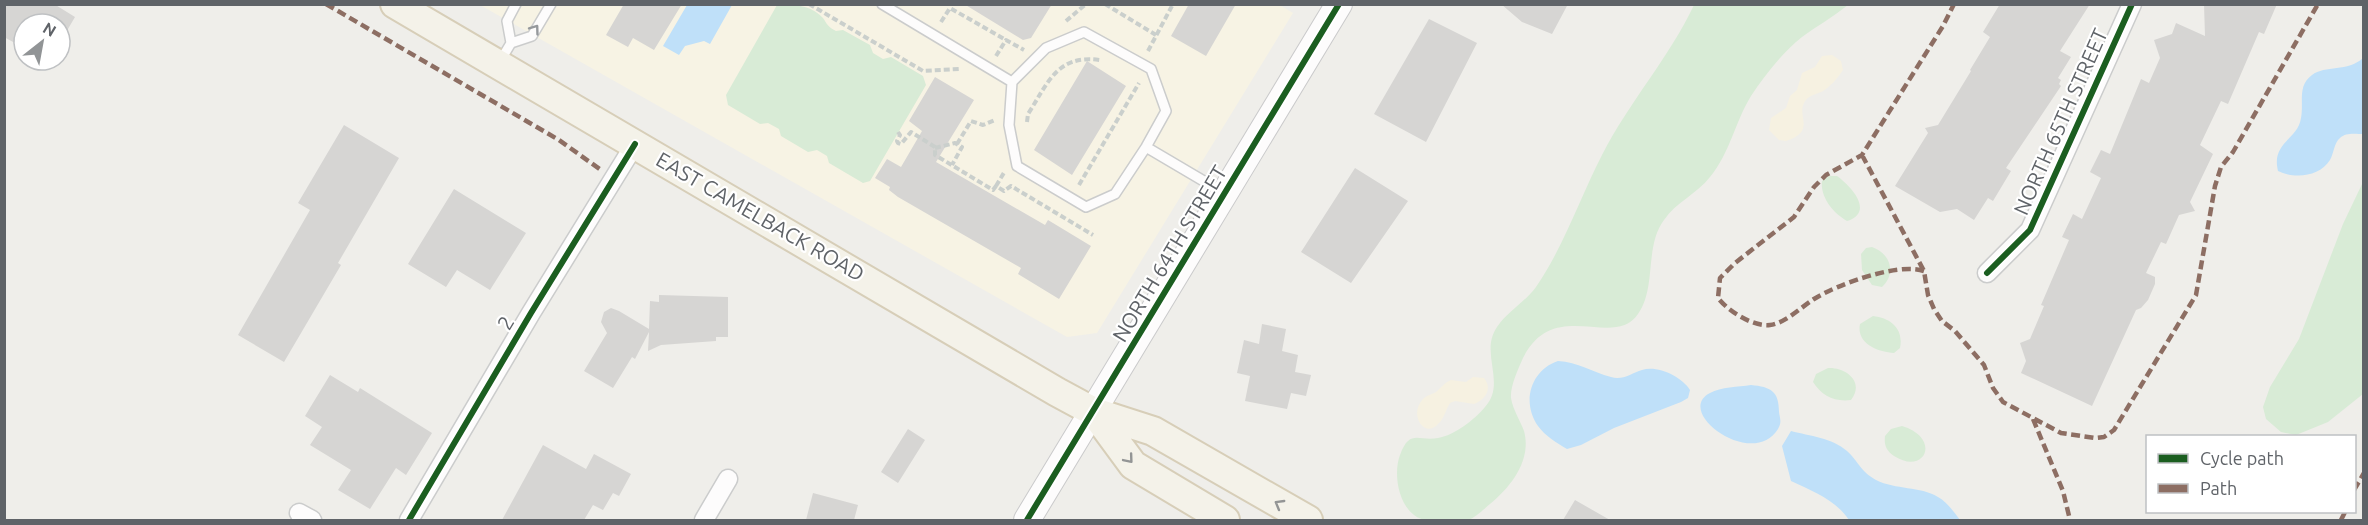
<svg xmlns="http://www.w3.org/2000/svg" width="2368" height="525" font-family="Ubuntu,sans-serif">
<rect width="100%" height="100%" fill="#efeeea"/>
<!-- commercial -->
<path fill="#f7f3e4" d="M1278 4 1293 13 1097 333 1067 337 480 5Z"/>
<!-- green -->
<path fill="#d8ebd6" d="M777 5C792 4 812 5 823 18 827 24 828 27 836 31L843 30 870 45 873 53 883 59 891 57 923 76 926 85 870 181 863 183 829 163 827 156 817 150 808 152 781 136 779 129 768 123 760 124 728 105 726 95Z
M1694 5H1848C1833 17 1817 26 1802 37 1782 53 1765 75 1751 96 1735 122 1730 153 1710 177 1697 194 1676 202 1664 220 1644 247 1657 287 1638 314 1614 350 1554 296 1523 358 1518 369 1510 387 1511 398 1513 410 1520 420 1524 431 1532 460 1511 487 1490 504 1484 509 1475 518 1468 520 1462 522 1452 520 1446 520 1440 520 1432 522 1425 520 1400 515 1392 476 1400 455 1410 428 1419 442 1438 438 1455 435 1474 420 1485 407 1507 383 1479 353 1497 327 1507 312 1525 302 1536 287 1564 246 1580 198 1602 155 1629 102 1669 58 1694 5Z
M1829 176H1837C1851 186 1875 212 1847 221 1833 213 1820 197 1822 181Z
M2363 182V394L2328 422 2296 435 2281 432 2266 419 2263 407 2270 387 2299 339 2343 224Z
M1872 247C1890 253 1897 273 1882 287L1872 285 1862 270 1861 254 1866 248Z
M1873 316C1891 318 1904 329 1900 348L1894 353C1878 352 1856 344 1860 324Z
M1828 368C1846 367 1865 382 1851 400 1834 402 1822 396 1813 382L1816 374Z
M1902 426C1942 438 1925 476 1894 456 1886 450 1884 445 1885 436L1891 429Z"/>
<!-- sand -->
<path fill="#f6f1e1" d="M1832 55 1841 61 1843 70C1839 76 1833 84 1827 88 1820 95 1809 93 1804 103 1797 117 1816 131 1786 141L1779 140 1769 130 1771 118 1786 108 1790 96 1797 90 1802 73 1815 67 1822 56Z
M1473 377 1484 378C1493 389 1485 400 1474 404L1455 401 1450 403C1446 409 1444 419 1438 424 1425 439 1408 415 1423 399 1427 395 1431 395 1436 392 1441 388 1444 383 1451 380L1466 382Z"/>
<!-- water -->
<path fill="#bfe0f9" d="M687 5H732L710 44 704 41 685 46 679 55 663 46Z
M2363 58V134C2356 134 2346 132 2340 138 2334 143 2334 153 2330 160 2319 177 2295 179 2278 171 2271 142 2298 140 2301 118 2304 102 2297 86 2312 75 2325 65 2348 72 2363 58Z
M1558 361C1578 362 1592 372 1611 377 1622 381 1632 373 1642 370 1658 365 1682 377 1690 390L1688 398 1681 402 1614 428 1581 445 1567 449C1557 443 1545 436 1538 426 1521 402 1531 370 1558 361Z
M1751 385C1771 387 1779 391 1779 412 1780 419 1782 422 1778 429 1753 470 1673 412 1710 393 1721 387 1738 387 1751 385Z
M1791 431C1810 436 1832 438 1847 451 1859 462 1860 471 1876 480 1896 490 1920 486 1938 497 1947 502 1954 512 1960 520H1849C1836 500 1812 491 1791 481L1782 446Z"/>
<!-- building -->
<path fill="#d6d5d3" d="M4 4H54L75 17 65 34 60 31V24H24V48L4 37Z
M624 4H682L654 50 633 38 628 47 606 35Z
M964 4H1052L1031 38 1023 40Z
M1189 4H1236L1206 56 1171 36Z
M1501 4H1568L1552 34 1522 22Z
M2000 4H2090L2060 51 2071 57 2058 78 2061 80 2059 84 2061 86 2006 168 2011 171 1993 201 1988 198 1974 220 1957 209 1940 212 1895 186 1928 133 1925 128 1938 125 1971 71 1970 70 1990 37 1983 32Z
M2204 4H2277L2264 34 2259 32 2228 104 2221 101 2200 145 2213 154 2190 202 2195 211 2179 215 2166 244 2161 242 2146 273 2155 277V284L2148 300 2141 308 2136 310 2092 406 2021 373 2026 361 2020 343 2030 339 2044 306 2041 305 2069 240 2062 237 2073 214 2082 219 2101 178 2090 172 2101 150 2110 154 2141 79 2149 83 2160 58 2154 40 2172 34 2176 23 2205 36Z
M1429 19 1477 43 1426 142 1374 114Z
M1087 61 1126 86 1072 175 1034 150Z
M935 77 974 100 936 162 1045 225 1048 220 1091 246 1059 299 1018 274 1021 268 898 197 889 190 890 187 875 178 887 159 901 167 922 131 909 121Z
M344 125 399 158 338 263 341 265 284 362 238 335 310 210 298 203Z
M1355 168 1408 201 1351 283 1301 252Z
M454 189 526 233 490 290 457 270 446 287 408 264Z
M659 295 728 297V337H716V341L661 345 648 351 649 332 635 359 632 357 613 388 584 371 607 333 601 322 604 312 611 308 619 311 649 329 650 301 659 302Z
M1262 324 1286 329 1282 351 1298 355 1295 372 1311 375 1306 396 1291 393 1287 409 1245 401 1250 376 1237 373 1244 340 1259 344Z
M330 375 358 392 360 388 432 433 406 475 396 468 370 509 338 490 351 470 310 445 322 427 305 416Z
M908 429 925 440 898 483 881 472Z
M543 445 586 469 594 454 631 474 619 496 613 493 603 510 593 505 584 520H502Z
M813 493 858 505 854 520H806Z
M1575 500 1610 520H1563Z"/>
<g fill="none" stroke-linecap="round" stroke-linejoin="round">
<defs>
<path id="lane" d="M882 4 1012 82
M1084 32 1151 69 1166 111 1146 147 1115 194 1086 207 1017 166 1009 125 1012 82 1046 48Z
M511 43 507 21 516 4
M499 63 511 43 532 36 551 4
M1146 147 1224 193"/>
<path id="street" d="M1987 273 2030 230 2132 4
M299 513 312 520
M409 520 531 313 635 144
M704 520 728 479"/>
<path id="secondary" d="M1027 520 1339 4"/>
<path id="primary" d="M395 4 1057 392 1094 412 1153 431 1308 520
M1094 412 1133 465 1225 520"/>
</defs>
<!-- lane casing -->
<use href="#lane" stroke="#cbcccc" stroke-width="12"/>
<!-- street casing -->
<use href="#street" stroke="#cbcccc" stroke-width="21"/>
<!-- secondary casing -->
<use href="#secondary" stroke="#cacacb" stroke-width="28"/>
<!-- primary casing -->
<use href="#primary" stroke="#d7ceb8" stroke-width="32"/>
<!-- path -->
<path stroke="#cacfcc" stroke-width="4" stroke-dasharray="6 3" stroke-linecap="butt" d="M809 4 923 71 959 69
M1105 4 1156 35
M1066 21 1086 4
M941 22 950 8 1006 40
M1148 51 1173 4
M996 56 1006 40 1024 50
M1027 122 1028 114C1048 83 1057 54 1100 60
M898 132 900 135 897 141 898 143 901 144 911 132 935 147V155L993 190 996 186 1004 191 1011 186 1093 235
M957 144 971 121 983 125 995 120
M935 148 955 143 962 147 952 165
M1079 185 1139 83
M996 186 1005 171"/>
<!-- lane -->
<use href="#lane" stroke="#fdfcfc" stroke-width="9"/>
<!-- street -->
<use href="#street" stroke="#fdfcfc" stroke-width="18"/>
<!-- secondary -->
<use href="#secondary" stroke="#fdfcfc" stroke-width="26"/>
<!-- primary -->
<use href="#primary" stroke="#f4f2e9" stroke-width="28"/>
<!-- quiet -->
<path stroke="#8d6e63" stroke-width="4.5" stroke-dasharray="9 4.5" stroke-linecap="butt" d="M326 4 559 140 601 170
M1862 155 1924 271 1928 295 1934 309 1942 321 1955 331 1984 365 1993 388 2003 402 2061 433 2095 438 2104 437 2114 430 2196 295 2215 186 2221 167 2233 152 2318 4
M1924 271C1898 262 1836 285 1814 299 1801 307 1786 323 1770 325 1753 327 1728 311 1718 298L1720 278 1735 263 1794 217 1814 187 1826 175 1862 155 1943 26 1954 4
M2033 419 2063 491 2070 520
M2354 490 2364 473
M2341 520 2345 512"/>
<defs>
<path id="cycleway" d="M1987 273 2030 230 2132 4
M409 520 531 313 635 144
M1027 520 1339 4"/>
</defs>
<!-- cycleway casing -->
<use href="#cycleway" stroke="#fff" stroke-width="10"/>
<!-- cycleway -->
<use href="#cycleway" stroke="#1b5e20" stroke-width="6"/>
</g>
<!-- one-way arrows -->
<defs><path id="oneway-chevron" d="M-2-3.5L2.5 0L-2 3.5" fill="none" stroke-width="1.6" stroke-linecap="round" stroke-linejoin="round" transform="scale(1.5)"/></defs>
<use stroke="#96999c" href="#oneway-chevron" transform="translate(535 29) rotate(-54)"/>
<g stroke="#939595">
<use href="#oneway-chevron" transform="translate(1129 459) rotate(50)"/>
<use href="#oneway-chevron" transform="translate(1279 504) rotate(-150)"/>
</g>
<g text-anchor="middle" stroke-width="4.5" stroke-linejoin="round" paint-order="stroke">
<!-- street labels -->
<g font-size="21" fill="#5f6368" stroke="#fff">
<text transform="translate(2061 122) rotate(-66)" y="7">NORTH 65TH STREET</text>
<text transform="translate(760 217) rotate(30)" y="7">EAST CAMELBACK ROAD</text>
<text transform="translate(1170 254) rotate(-59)" y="7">NORTH 64TH STREET</text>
<text transform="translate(506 323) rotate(-59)" y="7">2</text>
</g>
</g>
<!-- border -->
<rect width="2368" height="525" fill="none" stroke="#5f6368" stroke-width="12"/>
<!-- legend -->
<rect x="2146" y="435" width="210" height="78" fill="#ffffff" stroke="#bfc1c3" stroke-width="1.5"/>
<rect x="2158" y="454" width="30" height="9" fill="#1b5e20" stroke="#bfc1c3" stroke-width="1.5"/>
<text x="2200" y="465" font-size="18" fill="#5f6368">Cycle path</text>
<rect x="2158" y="484" width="30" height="9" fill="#8d6e63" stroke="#bfc1c3" stroke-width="1.5"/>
<text x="2200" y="495" font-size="18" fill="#5f6368">Path</text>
<!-- north arrow -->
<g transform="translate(42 42) rotate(31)"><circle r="28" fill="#ffffff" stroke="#bfc1c3" stroke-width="1.5"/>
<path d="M0-4.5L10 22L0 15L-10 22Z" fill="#919496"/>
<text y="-9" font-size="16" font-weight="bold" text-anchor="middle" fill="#5f6368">N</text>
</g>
</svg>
